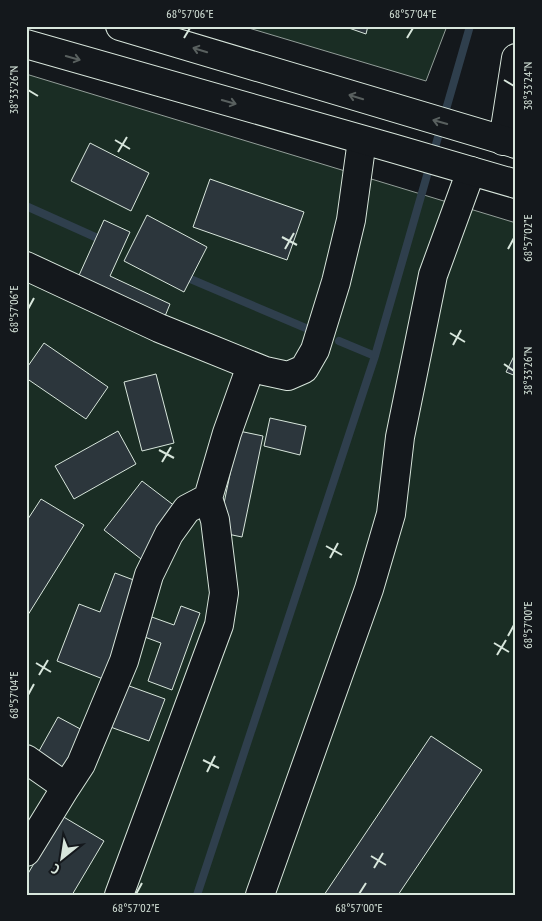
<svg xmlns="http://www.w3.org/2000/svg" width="542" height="921" font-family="'PT Sans Narrow',sans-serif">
<rect width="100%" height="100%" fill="#14181c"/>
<!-- green -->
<path fill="#1a2d24" stroke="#939e99" d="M242 26H447L426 81Z
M26 74 516 223V895H26Z"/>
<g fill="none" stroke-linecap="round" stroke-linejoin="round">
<!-- stream -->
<path stroke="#2f3f4d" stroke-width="8" d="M26 206 104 241
M181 275 308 329
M339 341 375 356
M197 895 375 356 470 26"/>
</g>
<!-- building -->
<path fill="#2c363c" stroke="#d8e6dc" d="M343 26H368L366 34Z
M90 143 149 173 131 211 71 181Z
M210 179 304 212 287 260 193 227Z
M147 215 207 247 184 292 124 261Z
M104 220 130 232 110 276 170 304 163 321 76 282Z
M44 343 108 387 86 419 26 378V369Z
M516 352V376L506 372Z
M156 374 174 443 142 451 124 382Z
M270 418 306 426 300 455 264 446Z
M118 431 136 464 74 499 55 466Z
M239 431 263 436 242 537 218 532Z
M142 481 180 510 141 559 104 530Z
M41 499 84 525 26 618V522Z
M115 573 139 582 103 679 57 661 79 604 100 612Z
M181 606 200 613 172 690 148 681 161 643 142 636 149 616 174 625Z
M121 683 165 699 149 741 105 725Z
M58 717 86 732 63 776 34 760Z
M431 736 482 770 398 895H324Z
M62 816 104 841 72 895H26V877Z"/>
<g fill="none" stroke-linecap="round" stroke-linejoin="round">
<defs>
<path id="minor" d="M503 141 516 58
M26 266 159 328 265 371 288 376 304 369 315 350 336 282 351 220 362 140
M26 759 66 787 81 764 124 661 149 575 169 534 187 509 208 498
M26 852 66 787
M119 895 219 625 224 593 215 520 208 498 227 433 251 366
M260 895 369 589 391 514 400 437 433 275 471 171"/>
<path id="highway" d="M120 26 516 144
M26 44 392 148 516 184"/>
</defs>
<!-- minor casing -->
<use href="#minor" stroke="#d8e6dc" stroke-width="30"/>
<!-- highway casing -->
<use href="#highway" stroke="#d8e6dc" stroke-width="30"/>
<!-- minor -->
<use href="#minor" stroke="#14181c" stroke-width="28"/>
<!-- highway -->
<use href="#highway" stroke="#14181c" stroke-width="28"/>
</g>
<!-- one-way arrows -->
<defs><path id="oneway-shaft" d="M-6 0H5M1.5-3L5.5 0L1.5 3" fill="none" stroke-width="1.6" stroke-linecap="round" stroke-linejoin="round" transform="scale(1.25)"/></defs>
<g stroke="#59605f">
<use href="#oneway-shaft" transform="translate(200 50) rotate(-163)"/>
<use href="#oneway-shaft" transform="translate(73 58) rotate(16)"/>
<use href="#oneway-shaft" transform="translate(356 97) rotate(-163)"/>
<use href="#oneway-shaft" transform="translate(229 102) rotate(16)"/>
<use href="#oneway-shaft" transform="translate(440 122) rotate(-164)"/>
</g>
<!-- ticks -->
<path fill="none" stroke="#d8e6dc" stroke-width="2" d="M184 38 190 28M407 38 413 28M504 80 514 86M28 90 38 96M115 140 130 149M118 152 127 137M282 237 297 245M285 249 294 233M508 249 514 238M28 309 34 298M450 333 465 342M453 345 461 330M504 364 514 371M159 450 174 458M162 462 171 447M326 546 342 555M330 558 338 543M508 636 514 625M494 643 509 652M497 655 506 640M36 663 51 672M39 675 48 660M28 695 34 684M203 760 219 768M207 772 215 756M371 856 386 865M374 868 383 853M136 894 142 883M359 894 366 883"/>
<!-- border -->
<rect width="542" height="921" fill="none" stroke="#14181c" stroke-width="55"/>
<!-- north arrow -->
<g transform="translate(62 858) rotate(210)" stroke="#14181c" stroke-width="4" paint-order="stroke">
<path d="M0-4L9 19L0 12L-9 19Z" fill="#d8e6dc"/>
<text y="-8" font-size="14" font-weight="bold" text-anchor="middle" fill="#d8e6dc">С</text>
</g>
<rect x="28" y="28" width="486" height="866" fill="none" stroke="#d8e6dc" stroke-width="2"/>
<g font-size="12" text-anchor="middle" fill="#d8e6dc">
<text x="190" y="18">68°57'06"E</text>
<text x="413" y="18">68°57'04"E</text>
<text transform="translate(528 86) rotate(-90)" y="4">38°33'24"N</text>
<text transform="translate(14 90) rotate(-90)" y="4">38°33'26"N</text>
<text transform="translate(528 238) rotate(-90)" y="4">68°57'02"E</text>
<text transform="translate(14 309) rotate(-90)" y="4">68°57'06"E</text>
<text transform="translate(528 371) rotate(-90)" y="4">38°33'26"N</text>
<text transform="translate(528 625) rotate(-90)" y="4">68°57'00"E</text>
<text transform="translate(14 695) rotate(-90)" y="4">68°57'04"E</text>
<text x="136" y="912">68°57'02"E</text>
<text x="359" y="912">68°57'00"E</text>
</g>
</svg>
